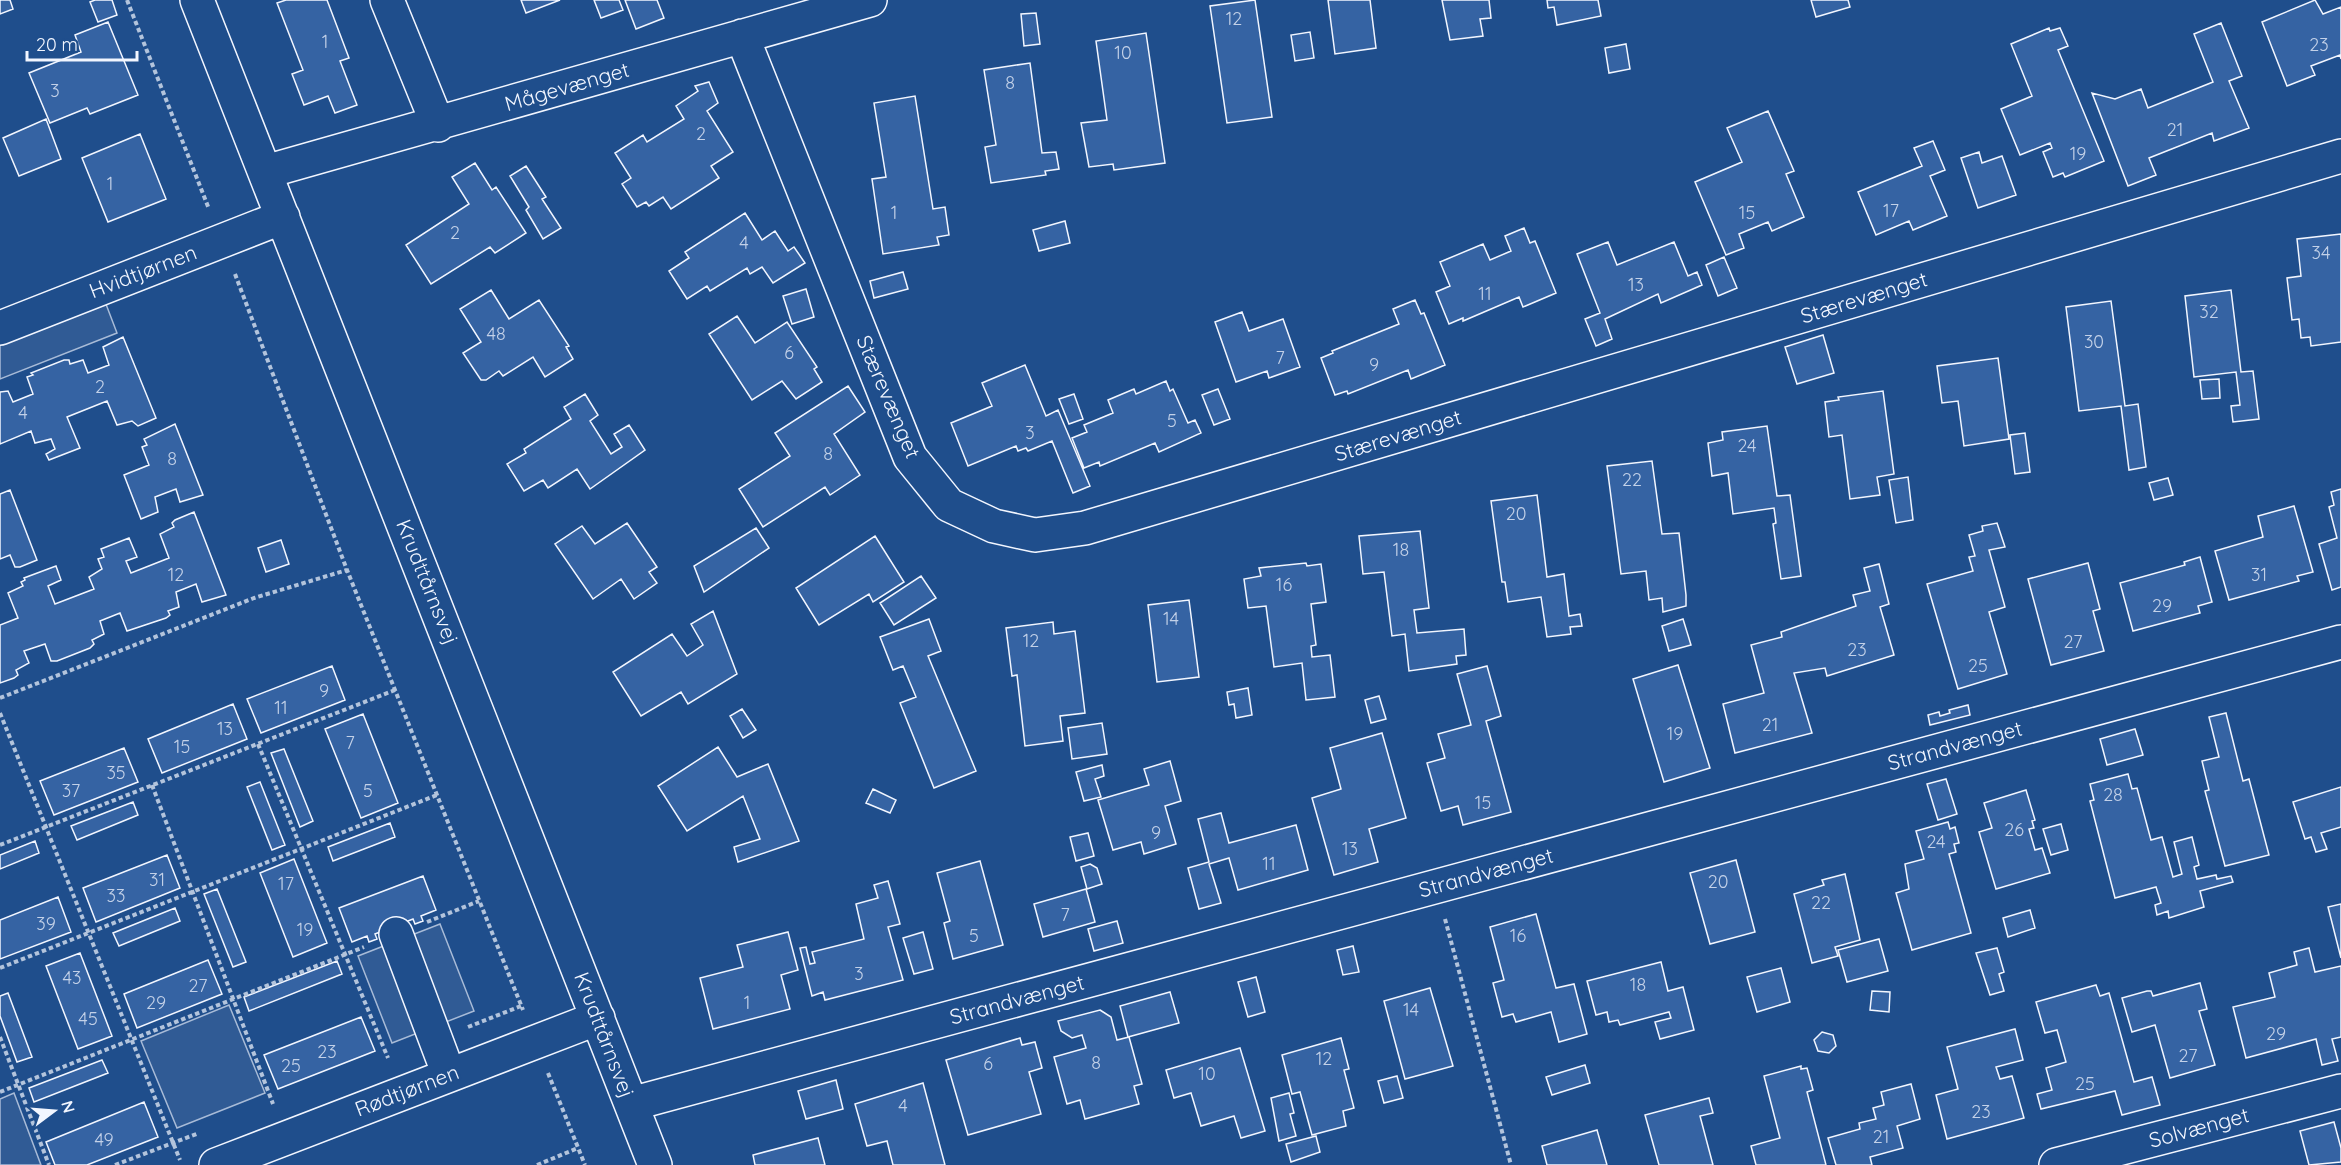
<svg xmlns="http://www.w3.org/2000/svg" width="2341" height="1165" font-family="Quicksand,sans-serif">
<rect width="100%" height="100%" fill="#1f4e8c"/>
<!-- built -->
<path fill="#305b95" stroke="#a8bbd7" stroke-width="1.5" d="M96 278 117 333 0 379V316Z
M440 924 474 1011 392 1043 358 956Z
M229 1005 265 1093 177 1128 141 1041Z
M14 1093 41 1165H0V1099Z"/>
<!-- building -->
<path fill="#3563a3" stroke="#f2f6ff" stroke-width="1.5" d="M0 0H10L13 9 0 14Z
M95 0H112L117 15 98 22 90 2Z
M286 0H327L349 58 340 61 357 105 335 113 328 96 304 105 292 74 303 70 277 3Z
M521 0H560L526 13Z
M594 0H619L623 10 601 18Z
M625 0H657L664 18 636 29Z
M1255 0 1272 117 1227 123 1210 6Z
M1328 0H1370L1376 48 1335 54Z
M1442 0H1489L1491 18 1480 19 1483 36 1450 40Z
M1547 0H1598L1601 16 1557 25 1554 7 1548 8Z
M1811 0H1848L1850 7 1816 17Z
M2315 0 2323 14 2341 7V59L2340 55 2311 66 2315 75 2287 86 2262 22Z
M1036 13 1040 44 1024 46 1021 14Z
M108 22 138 95 90 114 87 108 50 123 29 73 81 52 75 35Z
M2221 23 2242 76 2229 81 2249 128 2214 141 2212 133 2149 158 2156 175 2128 186 2092 93 2115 99 2141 89 2148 108 2213 82 2194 34Z
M2049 28 2050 31 2060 28 2068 46 2058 50 2104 161 2065 177 2063 173 2053 177 2043 152 2052 148 2050 143 2020 155 2001 109 2032 96 2011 44Z
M1310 32 1314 58 1295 61 1291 35Z
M1146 33 1165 163 1114 170 1113 164 1089 167 1081 123 1107 120 1096 41Z
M1626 44 1630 69 1609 73 1605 48Z
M1030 63 1042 153 1056 152 1059 169 1045 171 1046 175 991 183 985 147 996 145 984 70Z
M709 82 718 103 707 111 733 152 711 166 719 178 671 209 663 197 649 206 646 202 637 207 622 184 631 178 615 153 643 135 647 142 684 119 676 106 698 91 695 86Z
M915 96 933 209 945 207 949 235 937 237 939 245 883 254 872 179 886 177 874 103Z
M1768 111 1794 171 1786 174 1804 217 1772 231 1768 222 1739 234 1744 248 1726 255 1695 182 1742 162 1727 128Z
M46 119 61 159 19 176 3 138Z
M140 134 166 199 108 222 82 158Z
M1933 141 1945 170 1930 176 1947 216 1913 230 1909 221 1876 235 1858 192 1922 166 1914 148Z
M1979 152 1982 163 2002 156 2016 195 1978 208 1961 158Z
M475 163 492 190 496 187 526 233 495 253 490 247 431 284 406 245 469 204 452 177Z
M526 166 546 197 542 199 561 228 543 239 526 210 529 207 510 176Z
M745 213 762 240 775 231 788 251 794 247 805 263 773 283 762 267 750 274 747 268 710 291 707 286 687 299 669 271 689 258 685 252Z
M1065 221 1070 243 1039 251 1033 230Z
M1524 228 1530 243 1535 241 1556 293 1523 307 1519 297 1463 321V318L1449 324 1436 292 1450 286 1440 262 1483 244 1490 260 1511 251 1505 236Z
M2341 234V342L2311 346 2310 337 2301 338 2299 319 2292 320 2287 278 2301 276 2297 239Z
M1608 242 1617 265 1674 242 1688 276 1697 272 1702 285 1661 303 1658 294 1605 319 1612 339 1596 346 1585 319 1600 313 1577 254Z
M1724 257 1737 288 1718 296 1706 265Z
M903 272 908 289 874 298 870 281Z
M806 289 814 317 792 324 783 296Z
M491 290 509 319 539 300 569 346 566 347 573 359 545 377 533 357 503 376 499 371 486 380H481L463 353 481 342 460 309Z
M2231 290 2241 372 2253 371 2259 419 2233 422 2231 406 2240 405 2236 372 2194 377 2185 296Z
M1415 300 1421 314 1424 313 1445 365 1411 379 1408 370 1348 394 1347 391 1335 395 1321 358 1333 353 1332 351 1399 324 1393 309Z
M2111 301 2125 406 2138 404 2146 467 2129 470 2121 406 2079 411 2066 307Z
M1242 312 1249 331 1283 319 1300 367 1269 378 1267 371 1236 382 1215 322Z
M737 316 755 343 787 322 817 367 814 369 822 382 796 399 782 381 752 400 709 334Z
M1823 335 1834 373 1797 384 1785 347Z
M123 337 156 418 138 426 132 421 117 425 107 401 67 417 80 448 49 460 46 454 55 449 51 439 35 443 31 431 0 444V392L8 391 13 402 33 394 27 377 33 375 31 373 64 360H69L70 364 83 360 88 373 109 365 103 347Z
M1998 358 2009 439 1964 446 1958 401 1942 403 1937 366Z
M1025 365 1046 416 1058 410 1090 486 1073 493 1052 441 1028 451 1026 448 1018 451 1016 446 968 466 951 423 992 406 982 383Z
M2219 379 2220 398 2202 399 2200 380Z
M1166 381 1170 391 1173 389 1188 423 1195 420 1201 433 1159 452 1155 443 1100 466 1099 462 1084 468 1072 438 1087 432 1084 425 1113 413 1108 400 1134 389 1136 394Z
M848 386 865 412 834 434 860 475 830 495 825 487 763 527 739 489 790 456 775 433Z
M1218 389 1230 419 1214 425 1202 395Z
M1883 391 1894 474 1877 477 1880 495 1850 499 1842 435 1829 437 1825 402 1839 400 1838 397Z
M585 394 598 415 590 421 611 454 622 447 614 434 629 425 645 450 590 489 577 469 548 488 543 480 524 491 507 464 526 453 524 449 571 419 564 407Z
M1074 394 1083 419 1069 424 1059 399Z
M175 424 203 495 180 502 176 489 155 497 158 512 141 519 124 475 149 465 142 447 147 445 144 439Z
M1767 426 1777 496 1790 495 1801 576 1781 579 1773 524 1776 523 1774 508 1733 514 1728 473 1712 476 1708 443 1723 440 1722 432Z
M2025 433 2030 472 2015 474 2010 435Z
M1652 461 1662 534 1679 533 1686 595V606L1663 612 1662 598 1649 600 1646 571 1621 574 1607 466Z
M1908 477 1913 520 1896 523 1889 480Z
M2168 478 2173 495 2154 500 2149 483Z
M2341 489V587L2332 590 2319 544 2337 538 2329 507 2334 505 2331 492Z
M10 490 37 560 20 567H15L10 555 0 559V494Z
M1537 495 1547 577 1564 574 1569 616 1580 614 1582 626 1570 627 1571 634 1547 637 1541 597 1508 602 1505 582H1502L1491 501Z
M2294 506 2313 572 2297 576 2299 581 2229 600 2215 551 2263 537 2258 516Z
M194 512 226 595 202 602 196 584 176 592 179 607 168 611 170 615 166 618 127 631 120 613 100 621 104 634 92 640 94 644 90 648 57 661H51L45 644 24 651 29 663 16 670 18 675 14 678 0 683V625L18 618 8 593 23 586 21 582 25 580 24 578 56 566 61 580 48 586 55 604 94 589 89 577 102 569 98 559 104 557 101 549 129 538 137 557 126 561 131 573 169 558 160 534 174 527 172 523 175 520Z
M627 523 657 567 649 572 657 583 634 599 621 579 593 599 555 544 582 526 595 544Z
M1997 523 2005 547 1989 550 2005 607 1989 612 2007 674 1958 689 1927 584 1973 571 1969 557 1975 556 1969 535 1983 531 1982 526Z
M756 528 769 548 704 592 694 566Z
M1420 531 1429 608 1414 610 1417 633 1464 629 1466 655 1456 656 1457 664 1409 671 1405 634 1392 636 1384 572 1363 574 1359 536Z
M875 536 904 582 873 602 869 594 819 625 796 588Z
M281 540 289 564 266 572 258 548Z
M2200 557 2212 602 2198 606 2200 613 2133 631 2120 583 2185 565 2184 562Z
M1306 563 1307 566 1321 564 1326 602 1311 604 1316 645 1311 646 1312 657 1330 655 1335 697 1306 700 1302 663 1274 667 1266 606 1248 608 1244 579 1261 576 1259 568Z
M2088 563 2100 609 2093 611 2104 651 2051 665 2028 579Z
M1879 564 1889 604 1880 607 1894 655 1827 676 1825 668 1794 673 1812 733 1735 753 1723 704 1764 693 1751 645 1782 637 1781 632 1856 606 1853 595 1870 591 1864 568Z
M921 576 936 598 894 625 880 603Z
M1189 600 1199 677 1157 682 1148 605Z
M713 611 737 674 688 704 681 692 641 716 613 672 672 634 687 656 703 645 691 624Z
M929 619 941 651 928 656 976 771 934 788 900 703 916 697 903 666 893 670 880 637Z
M1683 619 1691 645 1669 651 1662 626Z
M1053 622 1054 634 1075 631 1085 713 1060 716 1063 741 1025 746 1017 675 1012 676 1006 628Z
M1678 665 1710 768 1664 782 1633 679Z
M332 666 345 700 261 733 247 699Z
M1487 666 1501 716 1486 721 1511 812 1463 825 1458 806 1441 811 1427 763 1445 758 1438 734 1471 725 1457 674Z
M1248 688 1252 715 1236 718 1234 704 1229 705 1227 692Z
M1379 696 1386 719 1371 723 1365 700Z
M233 704 247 739 162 773 148 739Z
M1968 705 1970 715 1930 725 1928 715 1939 712 1940 716 1950 713 1949 710Z
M742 709 756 730 743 738 730 716Z
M2226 713 2243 781 2249 779 2269 855 2225 866 2205 791 2209 790 2202 761 2219 757 2209 717Z
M363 714 398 803 361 818 325 729Z
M1102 723 1107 754 1072 759 1068 728Z
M2135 729 2143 755 2107 765 2100 739Z
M1382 733 1406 818 1369 829 1378 862 1334 875 1312 798 1341 789 1330 748Z
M718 747 737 777 768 764 799 841 738 862 734 847 760 839 743 796 687 831 658 786Z
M124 748 138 782 54 815 40 781Z
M284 749 313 821 300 827 271 753Z
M1170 761 1181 801 1165 806 1176 844 1144 854 1141 842 1113 850 1098 800 1149 785 1144 769Z
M1102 765 1104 776 1095 779 1101 797 1084 801 1076 772Z
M2128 774 2132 789 2137 788 2151 840 2162 837 2173 877 2182 874 2174 842 2192 837 2199 865 2194 867 2197 879 2216 875 2217 879 2231 876 2233 882 2200 891 2204 907 2169 918 2168 911 2157 915 2155 905 2161 903 2156 887 2115 898 2090 801 2094 800 2090 784Z
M1946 779 1957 814 1938 820 1927 784Z
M260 782 285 845 272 850 247 787Z
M2341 787V827L2321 833 2327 849 2316 852 2311 837 2305 839 2293 802Z
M873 789 896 800 890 813 866 803Z
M2026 790 2035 820 2032 821 2034 828 2029 829 2035 850 2042 848 2050 873 1996 889 1979 832 1992 828 1984 803Z
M133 802 138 815 77 840 71 826Z
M1221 813 1229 843 1296 825 1308 870 1238 890 1229 858 1209 864 1221 903 1199 909 1188 868 1209 862 1198 819Z
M1948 822 1950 829 1955 827 1959 843 1954 844 1956 852 1949 854 1971 933 1912 950 1896 893 1909 889 1905 864 1924 859 1916 831Z
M390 823 395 837 333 861 328 847Z
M2061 824 2068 850 2051 855 2043 829Z
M1088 833 1094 856 1076 861 1070 837Z
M35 841 39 853 0 869V855Z
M167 855 180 888 96 922 83 888Z
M294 859 327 943 293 957 260 873Z
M1736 860 1755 932 1710 944 1690 873Z
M980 861 1003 945 953 959 944 923 950 921 937 873Z
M1090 864 1097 868 1102 884 1087 889 1081 867Z
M1845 874 1860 940 1835 947 1838 956 1812 963 1794 894 1824 885 1822 880Z
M423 876 436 910 421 916 423 921 415 924 413 919 375 934 377 939 369 942 367 936 352 942 339 908Z
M888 881 900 924 888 927 903 980 825 1000 823 992 812 996 800 948 806 947 810 964 815 963 812 952 864 939 856 904 878 898 874 885Z
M217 889 246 962 233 967 204 894Z
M1086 889 1095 922 1043 937 1034 904Z
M58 897 71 932 0 959V920Z
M2341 904V958L2328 907Z
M175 908 180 921 119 946 113 933Z
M2030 910 2035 928 2008 937 2003 918Z
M1536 914 1556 988 1574 984 1587 1034 1559 1042 1551 1012 1516 1022 1513 1014 1502 1017 1493 983 1504 980 1490 927Z
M1117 921 1123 943 1094 951 1088 929Z
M788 932 798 970 781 975 790 1009 713 1029 700 978 743 967 737 945Z
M923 932 933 969 914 974 903 938Z
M1879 939 1888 971 1847 982 1838 950Z
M1353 946 1359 972 1343 975 1337 950Z
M1997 948 2004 972 1999 974 2004 991 1990 995 1976 953Z
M2309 948 2315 972 2341 966V1037L2332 1039 2338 1061 2322 1065 2316 1039 2246 1058 2233 1007 2275 997 2269 973 2297 965 2294 952Z
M80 953 112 1036 78 1049 46 966Z
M208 960 222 994 137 1028 124 994Z
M337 961 342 974 249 1011 244 997Z
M1661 962 1668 991 1683 987 1694 1030 1660 1039 1655 1022 1671 1018 1669 1012 1620 1025 1618 1020 1609 1022 1607 1012 1596 1015 1587 981Z
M1781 968 1790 1002 1757 1012 1747 977Z
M1256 977 1265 1012 1248 1017 1238 982Z
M2200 983 2207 1009 2199 1011 2215 1065 2170 1078 2155 1025 2132 1032 2122 998 2147 991H2151L2153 996Z
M2096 985 2100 996 2109 993 2134 1082 2152 1077 2160 1105 2122 1115 2115 1091 2041 1109 2037 1094 2052 1090 2046 1068 2066 1062 2057 1030 2045 1033 2036 1002Z
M1430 988 1453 1066 1405 1079 1384 1001Z
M1872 991 1890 992 1889 1012 1870 1010Z
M1170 992 1179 1023 1128 1037 1120 1006Z
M8 993 32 1057 17 1062 0 1016V996Z
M1100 1010 1111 1017 1117 1040 1129 1037 1142 1084 1134 1086 1139 1104 1085 1119 1080 1100 1067 1104 1054 1057 1086 1048 1082 1035 1072 1038 1061 1031 1058 1021Z
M361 1017 375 1051 278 1089 264 1055Z
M2015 1029 2023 1060 1996 1067 2000 1079 2012 1076 2024 1118 1947 1139 1936 1095 1958 1089 1947 1047Z
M1822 1032 1833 1035 1836 1046 1829 1053 1818 1051 1814 1040Z
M1020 1038 1022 1045 1035 1042 1042 1068 1029 1072 1041 1114 968 1135 946 1060Z
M1341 1038 1349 1069 1344 1070 1354 1108 1343 1111 1346 1126 1312 1135 1300 1092 1292 1094 1282 1055Z
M1240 1048 1265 1131 1241 1138 1234 1116 1201 1126 1191 1093 1174 1098 1166 1070Z
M102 1060 108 1073 34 1102 29 1088Z
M1585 1065 1590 1083 1552 1095 1546 1077Z
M1801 1066V1069L1807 1068 1813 1090 1807 1092 1826 1165H1756L1751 1146 1780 1138 1764 1076Z
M1397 1076 1403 1098 1384 1103 1378 1081Z
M836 1080 843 1109 806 1119 798 1091Z
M923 1083 945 1165H893L887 1141 867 1146 855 1104Z
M1911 1084 1920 1119 1897 1126 1903 1148 1870 1157 1872 1165H1836L1828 1138 1860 1129 1859 1123 1876 1119 1873 1108 1884 1105 1881 1092Z
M1289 1093 1294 1113 1290 1114 1296 1136 1279 1141 1271 1098Z
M1709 1098 1713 1113 1700 1116 1713 1165H1659L1645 1115Z
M144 1102 158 1137 87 1165H55L46 1142Z
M2334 1122 2341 1148V1162L2309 1165 2300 1131Z
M1597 1130 1607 1165H1547L1542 1146Z
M1316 1136 1320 1152 1291 1162 1286 1144Z
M818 1138 825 1165H755L753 1155Z"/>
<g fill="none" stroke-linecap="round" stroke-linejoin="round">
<defs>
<path id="minor" d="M197 0 655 1165
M387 0 438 125
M742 36 910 457 949 505 994 526 1035 535 1085 528 2341 156
M265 172 870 0
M0 328 283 217
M396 934 449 1075
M631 1104 2341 642
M216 1165 598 1018
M2056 1165 2341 1091"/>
</defs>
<!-- minor casing -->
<use href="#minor" stroke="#f2f6ff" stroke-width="36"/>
<!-- path -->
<path stroke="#b3c4dc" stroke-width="4" stroke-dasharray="4.5 3" stroke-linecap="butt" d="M127 0 209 209
M235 274 347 570 523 1010
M0 698 254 598 347 570
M0 713 180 1160
M258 744 388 1058
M152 785 273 1104
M0 845 395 690
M1445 919 1511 1165
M427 922 479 901
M0 968 437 795
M468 1027 521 1006
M0 1037 49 1165
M548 1073 585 1165
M0 1092 364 947
M115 1165 199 1133
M537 1165 578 1148"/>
<!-- minor -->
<use href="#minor" stroke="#1f4e8c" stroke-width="33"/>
</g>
<g text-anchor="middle" stroke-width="4.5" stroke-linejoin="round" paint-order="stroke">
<!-- number labels -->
<g font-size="18" fill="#c3d1e8">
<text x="1234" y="25">12</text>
<text x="325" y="48">1</text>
<text x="2319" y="51">23</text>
<text x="1123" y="59">10</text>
<text x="1010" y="89">8</text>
<text x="55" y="97">3</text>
<text x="2175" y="136">21</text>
<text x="701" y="140">2</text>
<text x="2078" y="160">19</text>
<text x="110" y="190">1</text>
<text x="1891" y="217">17</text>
<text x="894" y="219">1</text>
<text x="1747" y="219">15</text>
<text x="455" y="239">2</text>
<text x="744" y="249">4</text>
<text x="2321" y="259">34</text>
<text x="1636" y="291">13</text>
<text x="1485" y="300">11</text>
<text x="2209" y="318">32</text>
<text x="496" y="340">48</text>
<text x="2094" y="348">30</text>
<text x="789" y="359">6</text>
<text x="1280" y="364">7</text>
<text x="1374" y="371">9</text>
<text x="100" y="393">2</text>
<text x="23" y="419">4</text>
<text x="1172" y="427">5</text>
<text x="1030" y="439">3</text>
<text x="1747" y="452">24</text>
<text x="828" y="460">8</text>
<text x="172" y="465">8</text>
<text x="1632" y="486">22</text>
<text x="1516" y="520">20</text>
<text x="1401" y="556">18</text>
<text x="176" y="581">12</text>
<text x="2259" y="581">31</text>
<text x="1284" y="591">16</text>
<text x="2162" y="612">29</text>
<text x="1171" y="625">14</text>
<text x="1031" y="647">12</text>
<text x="2073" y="648">27</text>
<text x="1857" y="656">23</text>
<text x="1978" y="672">25</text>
<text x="324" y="697">9</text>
<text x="281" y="714">11</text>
<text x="1770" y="731">21</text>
<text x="225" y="735">13</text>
<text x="1675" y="740">19</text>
<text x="350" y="749">7</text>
<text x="182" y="753">15</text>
<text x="116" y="779">35</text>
<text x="71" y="797">37</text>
<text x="368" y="797">5</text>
<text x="2113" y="801">28</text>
<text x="1483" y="809">15</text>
<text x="2014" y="836">26</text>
<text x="1156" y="839">9</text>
<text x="1936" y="848">24</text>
<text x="1350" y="855">13</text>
<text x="1269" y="870">11</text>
<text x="157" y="886">31</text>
<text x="1718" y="888">20</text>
<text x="286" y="890">17</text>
<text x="116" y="902">33</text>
<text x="1821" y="909">22</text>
<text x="1065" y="921">7</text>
<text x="46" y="930">39</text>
<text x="305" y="936">19</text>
<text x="974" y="942">5</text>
<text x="1518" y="942">16</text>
<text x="859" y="980">3</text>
<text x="72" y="984">43</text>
<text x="1638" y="991">18</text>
<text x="198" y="992">27</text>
<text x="156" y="1009">29</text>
<text x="747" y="1009">1</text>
<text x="1411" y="1016">14</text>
<text x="88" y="1025">45</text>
<text x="2276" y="1040">29</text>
<text x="327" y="1058">23</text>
<text x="2188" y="1062">27</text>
<text x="1324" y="1065">12</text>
<text x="1096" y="1069">8</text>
<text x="988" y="1070">6</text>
<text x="291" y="1072">25</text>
<text x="1207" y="1080">10</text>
<text x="2085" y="1090">25</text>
<text x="903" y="1112">4</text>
<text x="1981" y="1118">23</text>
<text x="1881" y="1143">21</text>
<text x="104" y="1146">49</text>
</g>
<!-- street labels -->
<g font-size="21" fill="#f2f6ff" stroke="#1f4e8c">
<text transform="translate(567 87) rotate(-16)" y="7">Mågevænget</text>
<text transform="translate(143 272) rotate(-21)" y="7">Hvidtjørnen</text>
<text transform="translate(1864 298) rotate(-17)" y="7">Stærevænget</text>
<text transform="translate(888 397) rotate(67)" y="7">Stærevænget</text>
<text transform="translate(1398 436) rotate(-17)" y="7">Stærevænget</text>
<text transform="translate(427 582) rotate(68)" y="7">Krudttårnsvej</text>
<text transform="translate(1955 746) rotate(-15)" y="7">Strandvænget</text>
<text transform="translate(1486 873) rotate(-15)" y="7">Strandvænget</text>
<text transform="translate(1017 1000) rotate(-15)" y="7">Strandvænget</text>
<text transform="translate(604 1035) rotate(69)" y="7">Krudttårnsvej</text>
<text transform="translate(407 1091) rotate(-21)" y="7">Rødtjørnen</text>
<text transform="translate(2199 1128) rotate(-15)" y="7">Solvænget</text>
</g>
</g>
<!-- north arrow -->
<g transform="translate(54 1111) rotate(74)" stroke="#1f4e8c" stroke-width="4.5" paint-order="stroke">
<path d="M0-4.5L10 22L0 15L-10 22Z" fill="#f2f6ff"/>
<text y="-9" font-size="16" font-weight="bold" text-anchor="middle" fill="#f2f6ff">N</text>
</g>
<!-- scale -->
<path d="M27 51v9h110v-9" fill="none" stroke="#f2f6ff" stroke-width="3"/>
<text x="36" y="51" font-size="18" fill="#f2f6ff" stroke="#1f4e8c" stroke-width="4.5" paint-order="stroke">20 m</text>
</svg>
